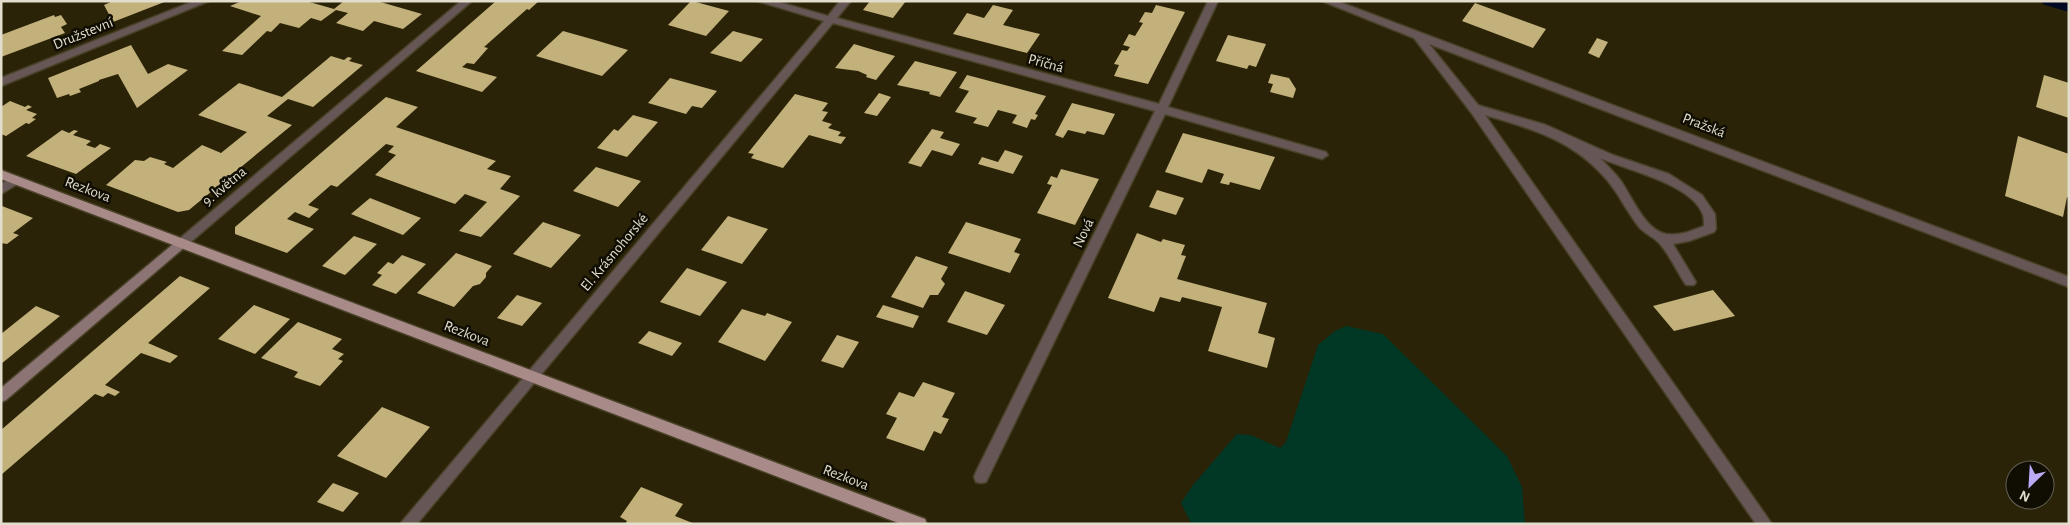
<svg xmlns="http://www.w3.org/2000/svg" width="2070" height="525" font-family="'Alegreya Sans',sans-serif">
<rect width="100%" height="100%" fill="#2b2307"/>
<!-- green -->
<path fill="#013725" d="M1346 326 1383 334 1507 456 1522 487 1525 524 1191 523 1181 503 1193 485 1237 434 1251 435 1280 448 1286 442 1318 345 1335 331Z"/>
<g fill="none" stroke-linecap="round" stroke-linejoin="round">
<!-- stream -->
<path stroke="#000922" stroke-width="8" d="M2046 1 2069 8"/>
</g>
<!-- building -->
<path fill="#c2b17b" d="M113 1H167L113 22 104 5Z
M242 1H306L334 9 344 1H377L422 14 403 29 374 21 363 31 336 23 348 13 336 10 321 21 311 18 299 28 280 23 271 32 267 31 242 55 222 51 261 16 230 6Z
M496 1H539L529 10 527 9 484 47 488 48 474 64 467 63 462 67 497 77 482 92 416 71Z
M691 1H692L729 11 706 36 668 25Z
M870 1H906L893 18 863 10Z
M1475 3 1546 29 1533 48 1462 21Z
M993 5 1013 10 1003 25 1040 34 1027 53 953 34 967 13 984 18Z
M1156 5 1185 12 1148 84 1114 76 1119 65 1114 64 1122 50 1127 51 1130 47 1123 45 1129 34 1135 36 1143 23 1139 22 1145 12 1152 13Z
M54 15 55 17 61 15 67 24 61 27 65 33 1 57V35Z
M563 31 595 40 628 50 602 76 536 56Z
M733 31 763 39 741 62 710 53Z
M1228 35 1266 44 1256 67 1249 65 1247 69 1216 61Z
M1597 38 1608 42 1599 58 1588 53Z
M854 44 874 50 895 56 876 80 866 77 867 75 858 71 835 68Z
M131 45 148 74 168 64 188 70 137 108 118 74 99 80V81L79 89 81 92 70 96 69 94 57 98 48 78Z
M331 56 344 60 348 57 352 58 349 61 363 65 313 107 288 99 267 116 292 125 189 210 178 212 106 185 135 160 144 161 150 157 167 162 164 164 173 168 202 145 221 153 247 132 198 115 239 83 282 97Z
M915 61 957 72 940 97 929 94 930 92 897 85Z
M1271 74 1289 78 1296 89 1293 98 1270 92 1273 84 1268 83Z
M967 75 1046 96 1035 114 1038 115 1035 120 1031 119 1027 128 1012 123 1017 115 998 110 988 127 973 123 977 118 955 112 969 91 959 88Z
M2044 75 2069 83V118L2036 107Z
M670 78 717 91 702 108 692 106 686 114 648 103Z
M879 93 891 97 877 116 864 113Z
M795 94 828 103 822 111 828 112 822 121 832 124 828 128 841 132 838 136 846 137 841 144 809 135 783 168 751 158 754 154 748 153Z
M386 97 418 107 396 127 496 161 487 169 511 176 500 189 520 196 481 237 459 231 487 202 465 194 455 204 375 175 396 155 388 152 394 146 386 144 337 187 331 185 308 205 319 209 309 218 295 212 287 219 314 229 287 253 235 234V227Z
M10 101 25 107 28 105 32 107 26 110 37 114 32 118 36 119 29 124 26 123 6 136 1 134V107Z
M1072 103 1115 114 1104 135 1087 131 1085 134 1068 130 1063 138 1055 135Z
M633 115 658 122 627 157 597 148 614 129 618 131Z
M932 129 944 132 940 138 960 144 952 156 932 150 921 167 908 163Z
M62 130 69 133 74 130 78 131 73 135 91 141 86 145 95 148 100 144 111 148 76 174 26 156Z
M1183 133 1275 157 1260 190 1230 182 1229 185 1220 183 1224 174 1208 169 1202 183 1165 172Z
M2018 136 2069 154V198L2067 197 2063 217 2005 196Z
M1005 150 1023 156 1013 174 978 164 982 157 998 162Z
M596 167 641 181 618 207 573 191Z
M1061 169 1099 179 1075 225 1037 213 1052 185 1047 184 1051 176 1057 178Z
M1157 190 1184 198 1176 215 1149 207Z
M370 198 421 218 403 235 351 214Z
M2 206 33 218 13 233 19 235 7 244 1 243Z
M728 216 768 229 742 264 701 250Z
M543 222 581 235 551 268 513 254Z
M966 222 1021 239 1014 252 1020 254 1010 273 948 253Z
M1137 233 1161 242 1163 239 1185 245 1181 255 1186 256 1177 279 1267 303 1258 333 1275 338 1267 368 1208 351 1222 307 1182 297 1180 302 1160 297 1154 312 1108 298Z
M354 236 377 244 345 275 322 266Z
M456 253 492 266 486 273V277L480 284 473 286 454 307 417 293Z
M402 255 426 264 396 294 372 285 382 275 377 273 388 262 393 264Z
M916 256 948 267 941 279 945 284 938 295H930L923 308 891 297Z
M687 268 727 282 700 316 660 302Z
M180 276 210 288 148 343 178 356 170 363 141 353 105 385 120 392 115 396 108 393 103 397 95 394 1 475V430Z
M1713 290 1735 316 1674 331 1653 306Z
M965 291 1005 305 987 335 947 322Z
M517 295 542 303 522 326 497 318Z
M254 305 290 319 255 354 218 339Z
M883 305 919 316 913 328 876 317Z
M36 306 60 316 1 364V334Z
M742 309 765 316 767 313 792 322 765 361 718 342Z
M298 322 342 339 332 349 344 354 338 359 343 361 320 386 294 377 298 372 261 358Z
M649 331 682 343 672 356 638 343Z
M837 335 859 342 843 368 821 361Z
M923 382 955 393 942 417 949 419 941 434 934 431 924 451 886 438 897 418 886 414 899 392 914 397Z
M382 407 430 427 386 478 337 456Z
M333 483 359 493 343 512 317 502Z
M641 487 683 504 675 516 695 524H625L627 521 620 517Z"/>
<g fill="none" stroke-linecap="round" stroke-linejoin="round">
<defs>
<path id="service" d="M1474 104 1546 125 1613 155 1669 174 1702 195 1715 214 1716 229 1714 232 1689 241 1673 244 1696 282 1694 285H1686C1677 272 1670 255 1659 243 1654 237 1645 234 1639 227 1627 212 1619 194 1607 180 1570 136 1522 126 1470 111L1468 108 1470 105ZM1600 158C1626 170 1693 184 1703 215 1704 218 1704 223 1704 226 1692 231 1679 236 1666 234 1645 230 1632 197 1621 181 1615 173 1607 165 1600 158Z"/>
<path id="minor" d="M194 1H209L1 86V78Z
M461 1H472L186 246H178L176 243 178 240Z
M757 1H775L828 16 840 1H851L837 18 1159 104 1208 1H1218L1168 107 1326 152 1328 155 1322 159 1165 114 986 482 981 483 976 482 974 477 976 472 1155 111 833 23 417 524H400L824 21Z
M1322 1H1337L2069 277V287L1429 44 1478 105 1772 524H1756L1470 111 1414 38Z
M15 176 19 177 21 180 19 183 1 194V184Z"/>
<path id="secondary" d="M182 238 186 240 188 243 186 246 6 400 1 402V388L178 240Z"/>
<path id="primary" d="M1 170 925 519 927 524H901L1 179Z"/>
</defs>
<!-- service casing -->
<use href="#service" stroke="#484127" stroke-width="3"/>
<!-- minor casing -->
<use href="#minor" stroke="#484127" stroke-width="3"/>
<!-- secondary casing -->
<use href="#secondary" stroke="#484127" stroke-width="3"/>
<!-- primary casing -->
<use href="#primary" stroke="#484127" stroke-width="3"/>
<!-- service -->
<use href="#service" fill="#665756" fill-rule="evenodd"/>
<!-- minor -->
<use href="#minor" fill="#665756" fill-rule="evenodd"/>
<!-- secondary -->
<use href="#secondary" fill="#8b7473" fill-rule="evenodd"/>
<!-- primary -->
<use href="#primary" fill="#a88a88" fill-rule="evenodd"/>
</g>
<g text-anchor="middle" stroke-width="5" stroke-linejoin="round" paint-order="stroke">
<!-- street labels -->
<g font-size="15" fill="#e2ddcd" stroke="#100d03">
<text transform="translate(83 33) rotate(-22)" y="5">Družstevní</text>
<text transform="translate(1046 63) rotate(15)" y="5">Příčná</text>
<text transform="translate(1704 125) rotate(21)" y="5">Pražská</text>
<text transform="translate(224 186) rotate(-40)" y="5">9. května</text>
<text transform="translate(88 189) rotate(21)" y="5">Rezkova</text>
<text transform="translate(1083 233) rotate(-64)" y="5">Nová</text>
<text transform="translate(614 252) rotate(-50)" y="5">El. Krásnohorské</text>
<text transform="translate(467 333) rotate(21)" y="5">Rezkova</text>
<text transform="translate(846 477) rotate(21)" y="5">Rezkova</text>
</g>
</g>
<!-- border -->
<rect width="2070" height="525" fill="none" stroke="#e2ddcd" stroke-width="5"/>
<!-- north arrow -->
<g transform="translate(2030 485) rotate(205)"><circle r="24" fill="#100d03" stroke="#646054"/>
<path d="M0-4L9 19L0 12L-9 19Z" fill="#bcaaf6"/>
<text y="-8" font-size="14" font-weight="bold" text-anchor="middle" fill="#e2ddcd">N</text>
</g>
</svg>
